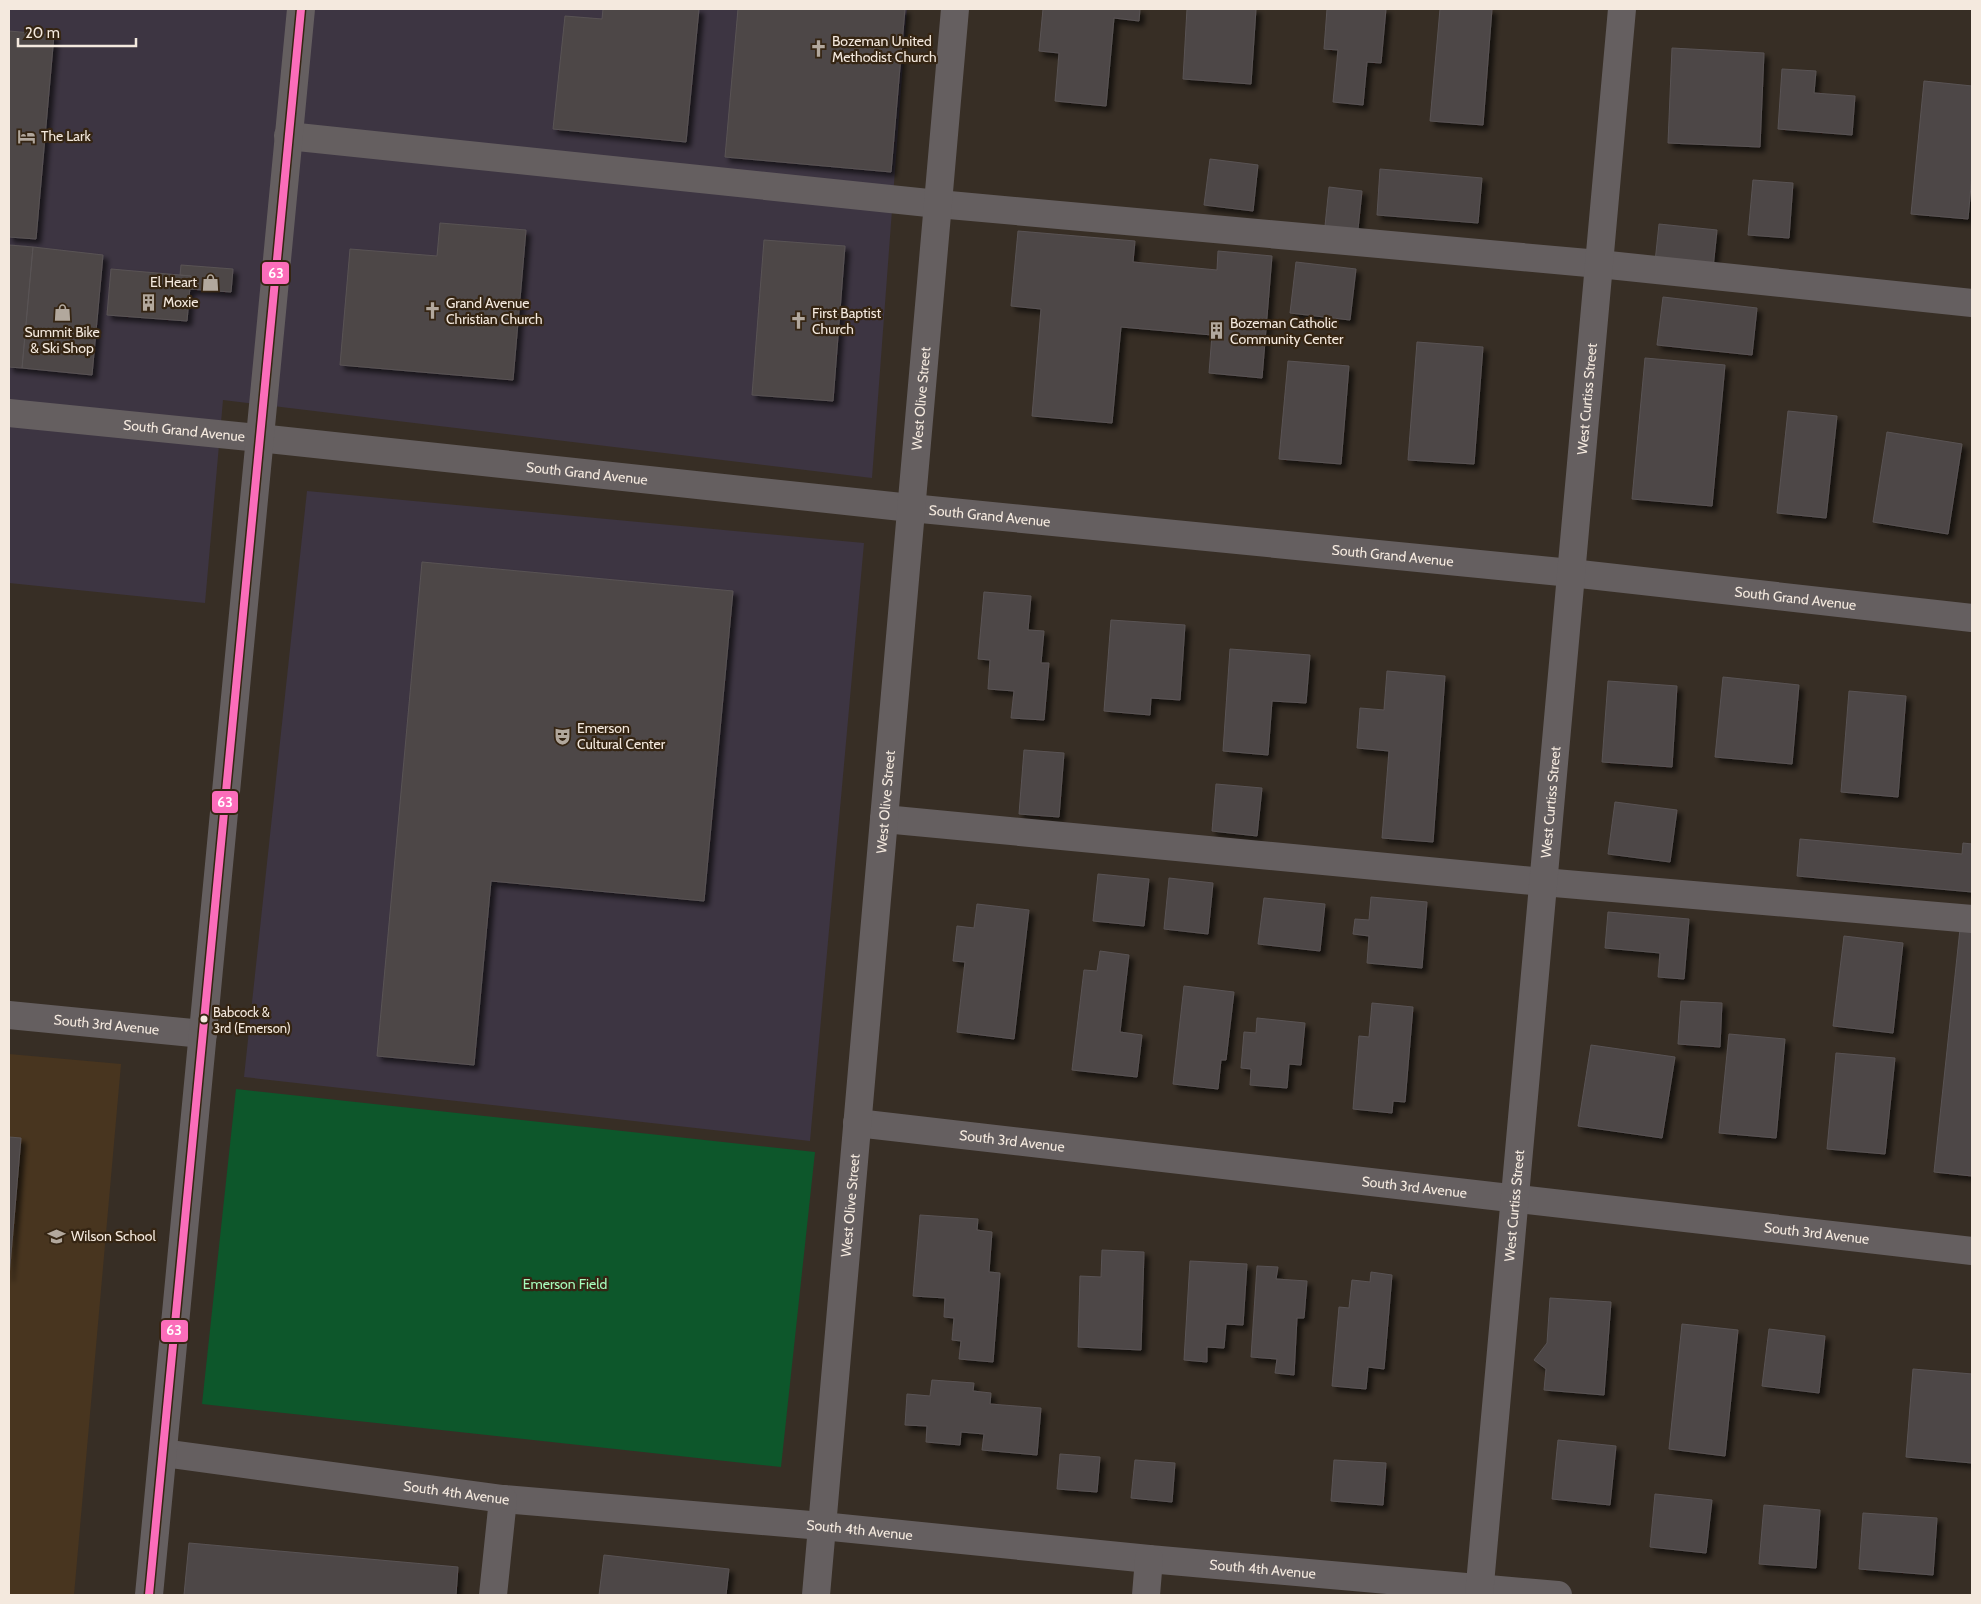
<svg xmlns="http://www.w3.org/2000/svg" width="1981" height="1604" font-family="Cabin,sans-serif">
<defs>
<filter id="shadow"><feDropShadow dx="4.5" dy="4.5" stdDeviation="2.5" flood-color="#0009"/></filter>
</defs>
<rect width="100%" height="100%" fill="#372e25"/>
<!-- commercial -->
<path fill="#3d3542" d="M9 9H907L872 478 223 400 205 603 9 583Z
M307 491 864 543 810 1141 244 1077Z"/>
<!-- built -->
<path fill="#48351f" d="M9 1054 121 1064 74 1595H9Z"/>
<!-- green -->
<path fill="#0d572b" d="M236 1089 815 1152 781 1467 202 1404Z"/>
<!-- building -->
<path fill="#4d4747" stroke="#595354" filter="url(#shadow)" d="M603 9H699L686 142 553 129 565 16 602 19Z
M738 9H905L891 172 725 157Z
M1043 9H1140L1139 21 1114 18 1106 106 1055 101 1059 53 1039 51Z
M1187 9H1256L1251 84 1183 79Z
M1327 9H1386L1381 63 1367 62 1363 105 1333 102 1338 50 1324 49Z
M1440 9H1492L1483 125 1430 121Z
M9 31 54 35 36 239 9 237Z
M1672 48 1764 53 1760 147 1668 143Z
M1782 69 1816 71 1814 93 1855 96 1852 135 1778 129Z
M1924 81 1972 86V175L1968 219 1911 214Z
M1210 159 1258 165 1253 211 1204 205Z
M1380 169 1482 178 1478 223 1377 215Z
M1753 180 1793 183 1789 238 1748 235Z
M1329 187 1362 191 1358 229 1325 226Z
M440 223 526 230 513 380 340 365 350 249 437 256Z
M1659 224 1717 230 1713 268 1655 262Z
M1018 231 1135 241 1133 262 1217 270 1218 251 1272 256 1262 378 1209 373 1212 335 1121 327 1112 423 1032 416 1041 309 1011 306Z
M764 240 845 246 833 401 752 395Z
M9 245 33 247 22 368 9 367Z
M33 247 103 255 92 375 22 368Z
M1296 262 1356 269 1350 320 1290 313Z
M181 265 233 269 231 292 189 289 191 276 180 275Z
M111 269 191 276 187 321 107 315Z
M1663 297 1757 308 1752 355 1657 345Z
M1417 342 1483 347 1474 464 1408 460Z
M1645 358 1725 365 1712 506 1632 499Z
M1288 361 1349 366 1341 464 1279 459Z
M1788 411 1837 416 1826 518 1777 513Z
M1887 432 1962 444 1948 534 1873 522Z
M422 562 733 591 704 901 491 881 474 1065 377 1056Z
M984 592 1031 596 1028 630 1044 631 1041 663H1049L1044 720 1011 718 1014 691 988 689 990 660 978 659Z
M1111 620 1185 625 1180 700 1151 698 1150 715 1104 711Z
M1230 649 1310 655 1306 703 1272 701 1268 755 1223 751Z
M1387 671 1445 676 1433 842 1382 838 1389 751 1357 748 1360 708 1384 710Z
M1723 677 1799 685 1792 764 1715 757Z
M1608 681 1677 686 1672 767 1602 762Z
M1849 691 1906 696 1898 797 1841 792Z
M1024 750 1064 753 1059 817 1019 814Z
M1216 784 1262 788 1257 836 1212 831Z
M1615 802 1677 810 1670 862 1608 854Z
M1800 839 1962 854 1963 843 1972 844V892L1797 876Z
M1098 874 1149 879 1144 926 1093 921Z
M1169 878 1213 883 1208 934 1164 929Z
M1371 897 1427 902 1422 968 1367 963 1369 936 1353 934 1355 919 1369 920Z
M1264 898 1325 904 1320 951 1258 944Z
M977 904 1029 910 1014 1039 957 1032 965 962 953 961 957 926 974 928Z
M1608 912 1689 919 1684 979 1658 977 1660 953 1605 948Z
M1960 929 1972 930V1176L1934 1172Z
M1844 936 1903 943 1893 1033 1833 1026Z
M1100 951 1129 955 1120 1032 1142 1035 1137 1077 1072 1070 1084 970 1097 971Z
M1184 986 1234 992 1226 1060H1221L1218 1089 1173 1084Z
M1681 1001 1722 1003 1720 1047 1678 1044Z
M1372 1003 1413 1007 1405 1102 1393 1101 1392 1113 1353 1109 1359 1036 1369 1037Z
M1257 1018 1305 1023 1301 1065 1289 1064 1287 1088 1250 1085 1251 1069 1241 1068 1244 1032 1256 1033Z
M1729 1034 1785 1039 1776 1138 1719 1133Z
M1591 1045 1675 1057 1662 1138 1578 1126Z
M1836 1053 1895 1058 1885 1154 1827 1149Z
M9 1137 21 1138 9 1277Z
M920 1215 978 1219 977 1230 992 1232 989 1272 1000 1273 993 1362 959 1359 961 1341 952 1340 954 1318 944 1317 945 1298 913 1296Z
M1102 1250 1144 1252 1141 1350 1078 1347 1080 1276 1101 1277Z
M1190 1261 1247 1264 1243 1325 1226 1324 1224 1348 1207 1347V1362L1184 1360Z
M1257 1266 1278 1267 1276 1279 1307 1281 1304 1318H1297L1294 1375 1275 1373 1277 1359 1251 1357Z
M1371 1272 1392 1275 1384 1369 1368 1367 1366 1389 1332 1386 1339 1307 1349 1308 1352 1280 1370 1282Z
M1550 1298 1611 1302 1604 1395 1544 1390 1546 1369 1534 1360 1547 1343Z
M1682 1324 1738 1330 1725 1456 1669 1449Z
M1769 1329 1825 1336 1819 1393 1762 1386Z
M1913 1369 1972 1374V1463L1906 1457Z
M932 1380 974 1383 973 1391 991 1393 990 1404 1041 1408 1037 1455 982 1450 984 1434 961 1432 960 1445 926 1442 927 1426 905 1425 907 1394 930 1396Z
M1558 1440 1616 1446 1610 1505 1552 1499Z
M1060 1454 1100 1457 1097 1492 1057 1489Z
M1135 1460 1175 1463 1172 1502 1131 1498Z
M1334 1460 1386 1463 1383 1505 1331 1501Z
M1655 1494 1712 1500 1706 1553 1650 1547Z
M1764 1505 1820 1510 1816 1568 1759 1564Z
M1863 1513 1937 1518 1933 1575 1859 1569Z
M189 1543 458 1567 456 1595H184Z
M604 1555 729 1569 726 1595H599Z"/>
<g fill="none" stroke-linecap="round" stroke-linejoin="round">
<!-- minor -->
<g stroke="#655f60" stroke-width="28">
<path d="M288 136 938 204 1599 264 1972 303"/>
<path id="s1" d="M9 413 259 438 911 508 1571 573 1972 618"/>
<path d="M884 819 1543 882 1972 919"/>
<path id="s2" d="M9 1015 203 1034"/>
<path id="s3" d="M857 1123 1972 1251"/>
<path id="s4" d="M163 1453 503 1499 822 1526 1149 1559 1558 1595"/>
<path d="M149 1595 301 9"/>
<path d="M493 1595 503 1499"/>
<path id="s5" d="M816 1595 955 9"/>
<path d="M1146 1595 1149 1559"/>
<path id="s6" d="M1479 1595 1622 9"/>
</g>
<defs>
<path id="bus-1" d="M149 1595 301 9"/>
</defs>
<!-- bus-1 casing -->
<use href="#bus-1" stroke="#352513" stroke-width="11"/>
<!-- bus-1 -->
<use href="#bus-1" stroke="#fb6dba" stroke-width="8"/>
</g>
<!-- icons -->
<defs>
<symbol id="church-bare" viewBox="-9 -9 18 18"><path d="M-1.2-6h2.4v3.5h3.3v2.4h-3.3V6h-2.4V-.1h-3.3v-2.4h3.3Z" fill="#b2a89d" stroke="#352513" stroke-width="2.5" paint-order="stroke"/></symbol>
<symbol id="hotel-bare" viewBox="-9 -9 18 18"><path d="M-6-4.5h1.5V1H6V5H4.5V3h-9V5H-6ZM-4 0a1.8 1.8 0 1 1 3.6 0ZM.5 0V-2.5h3Q6-2.5 6 0Z" fill="#b2a89d" stroke="#352513" stroke-width="2.5" paint-order="stroke"/></symbol>
<symbol id="shop-bare" viewBox="-9 -9 18 18"><path d="M-5-2.5h2.3a2.7 3.5 0 0 1 5.4 0H5L5.5 6h-11ZM-1.5-2.5h3a1.5 2.3 0 0 0-3 0Z" fill="#b2a89d" stroke="#352513" stroke-width="2.5" paint-order="stroke"/></symbol>
<symbol id="building-bare" viewBox="-9 -9 18 18"><path d="M-4-6H4V6H1V3H-1V6H-4ZM-2.5-4.3h1.7v1.8h-1.7ZM.8-4.3h1.7v1.8H.8ZM-2.5-1h1.7V.8h-1.7ZM.8-1h1.7V.8H.8Z" fill="#b2a89d" stroke="#352513" stroke-width="2.5" paint-order="stroke"/></symbol>
<symbol id="theatre-bare" viewBox="-9 -9 18 18"><path d="M-5-5.5Q0-4 5-5.5V0Q5 5 0 6Q-5 5-5 0ZM-3.3-2.5H-1v1.5H-3.3ZM1-2.5H3.3v1.5H1ZM-2.8 1Q0 5.5 2.8 1Z" fill="#b2a89d" stroke="#352513" stroke-width="2.5" paint-order="stroke"/></symbol>
<symbol id="school-bare" viewBox="-9 -9 18 18"><path d="M0-5L7-2L0 1L-7-2ZM-4 1L0 2.5L4 1V4Q0 6-4 4Z" fill="#b2a89d" stroke="#352513" stroke-width="2.5" paint-order="stroke"/></symbol>
</defs>
<g fill-rule="evenodd">
<use href="#church-bare" x="806" y="36" width="25" height="25"/>
<use href="#hotel-bare" x="14" y="124" width="25" height="25"/>
<use href="#shop-bare" x="198" y="270" width="25" height="25"/>
<use href="#building-bare" x="136" y="290" width="25" height="25"/>
<use href="#church-bare" x="420" y="298" width="25" height="25"/>
<use href="#shop-bare" x="50" y="300" width="25" height="25"/>
<use href="#church-bare" x="786" y="308" width="25" height="25"/>
<use href="#building-bare" x="1204" y="318" width="25" height="25"/>
<use href="#theatre-bare" x="550" y="724" width="25" height="25"/>
<use href="#school-bare" x="44" y="1224" width="25" height="25"/>
</g>
<!-- markers -->
<circle fill="#f4e9de" stroke="#352513" stroke-width="2" cx="204" cy="1019" r="4.5"/>
<g text-anchor="middle" stroke-width="4.5" stroke-linejoin="round" paint-order="stroke">
<!-- bus labels -->
<g font-size="13" fill="#f4e9de" stroke="#352513" text-anchor="start">
<text x="213" y="1017">Babcock &amp;<tspan x="213" dy="16">3rd (Emerson)</tspan></text>
</g>
<!-- poi labels -->
<g font-size="14" fill="#f4e9de" stroke="#352513" text-anchor="start">
<text x="832" y="46">Bozeman United<tspan x="832" dy="16">Methodist Church</tspan></text>
<text x="41" y="141">The Lark</text>
<text x="197" y="287" text-anchor="end">El Heart</text>
<text x="163" y="307">Moxie</text>
<text x="446" y="308">Grand Avenue<tspan x="446" dy="16">Christian Church</tspan></text>
<text x="812" y="318">First Baptist<tspan x="812" dy="16">Church</tspan></text>
<text x="1230" y="328">Bozeman Catholic<tspan x="1230" dy="16">Community Center</tspan></text>
<text x="62" y="337" text-anchor="middle">Summit Bike<tspan x="62" dy="16">&amp; Ski Shop</tspan></text>
<text x="577" y="733">Emerson<tspan x="577" dy="16">Cultural Center</tspan></text>
<text x="71" y="1241">Wilson School</text>
</g>
<!-- street labels -->
<g font-size="14" fill="#f4e9de" stroke="#352513">
<text dy="5" stroke="none"><textPath href="#s5" startOffset="1201">West Olive Street</textPath></text>
<text dy="5" stroke="none"><textPath href="#s6" startOffset="1201">West Curtiss Street</textPath></text>
<text dy="5" stroke="none"><textPath href="#s1" startOffset="176">South Grand Avenue</textPath></text>
<text dy="5" stroke="none"><textPath href="#s1" startOffset="581">South Grand Avenue</textPath></text>
<text dy="5" stroke="none"><textPath href="#s1" startOffset="986">South Grand Avenue</textPath></text>
<text dy="5" stroke="none"><textPath href="#s1" startOffset="1391">South Grand Avenue</textPath></text>
<text dy="5" stroke="none"><textPath href="#s1" startOffset="1796">South Grand Avenue</textPath></text>
<text dy="5" stroke="none"><textPath href="#s5" startOffset="796">West Olive Street</textPath></text>
<text dy="5" stroke="none"><textPath href="#s6" startOffset="796">West Curtiss Street</textPath></text>
<text dy="5" stroke="none"><textPath href="#s2" startOffset="98">South 3rd Avenue</textPath></text>
<text dy="5" stroke="none"><textPath href="#s3" startOffset="156">South 3rd Avenue</textPath></text>
<text dy="5" stroke="none"><textPath href="#s3" startOffset="561">South 3rd Avenue</textPath></text>
<text dy="5" stroke="none"><textPath href="#s5" startOffset="391">West Olive Street</textPath></text>
<text dy="5" stroke="none"><textPath href="#s6" startOffset="391">West Curtiss Street</textPath></text>
<text dy="5" stroke="none"><textPath href="#s3" startOffset="966">South 3rd Avenue</textPath></text>
<text dy="5" stroke="none"><textPath href="#s4" startOffset="296">South 4th Avenue</textPath></text>
<text dy="5" stroke="none"><textPath href="#s4" startOffset="701">South 4th Avenue</textPath></text>
<text dy="5" stroke="none"><textPath href="#s4" startOffset="1106">South 4th Avenue</textPath></text>
</g>
<!-- park labels -->
<g font-size="14" fill="#a6fcbc" stroke="#352513">
<text x="565" y="1289">Emerson Field</text>
</g>
</g>
<g stroke="#352513" stroke-width="2">
<rect x="261" y="261" width="29" height="24" rx="5" fill="#fb6dba"/>
<rect x="211" y="790" width="28" height="24" rx="5" fill="#fb6dba"/>
<rect x="160" y="1319" width="29" height="24" rx="5" fill="#fb6dba"/>
</g>
<g font-size="14" text-anchor="middle" font-weight="bold" fill="#fff">
<text x="276" y="278">63</text>
<text x="225" y="807">63</text>
<text x="174" y="1335">63</text>
</g>
<!-- border -->
<rect width="1981" height="1604" fill="none" stroke="#f4e9de" stroke-width="20"/>
<!-- scale -->
<path d="M18 38v8h118v-8" fill="none" stroke="#f4e9de" stroke-width="2.5"/>
<text x="25" y="38" font-size="15" fill="#f4e9de" stroke="#352513" stroke-width="4" paint-order="stroke">20 m</text>
</svg>
